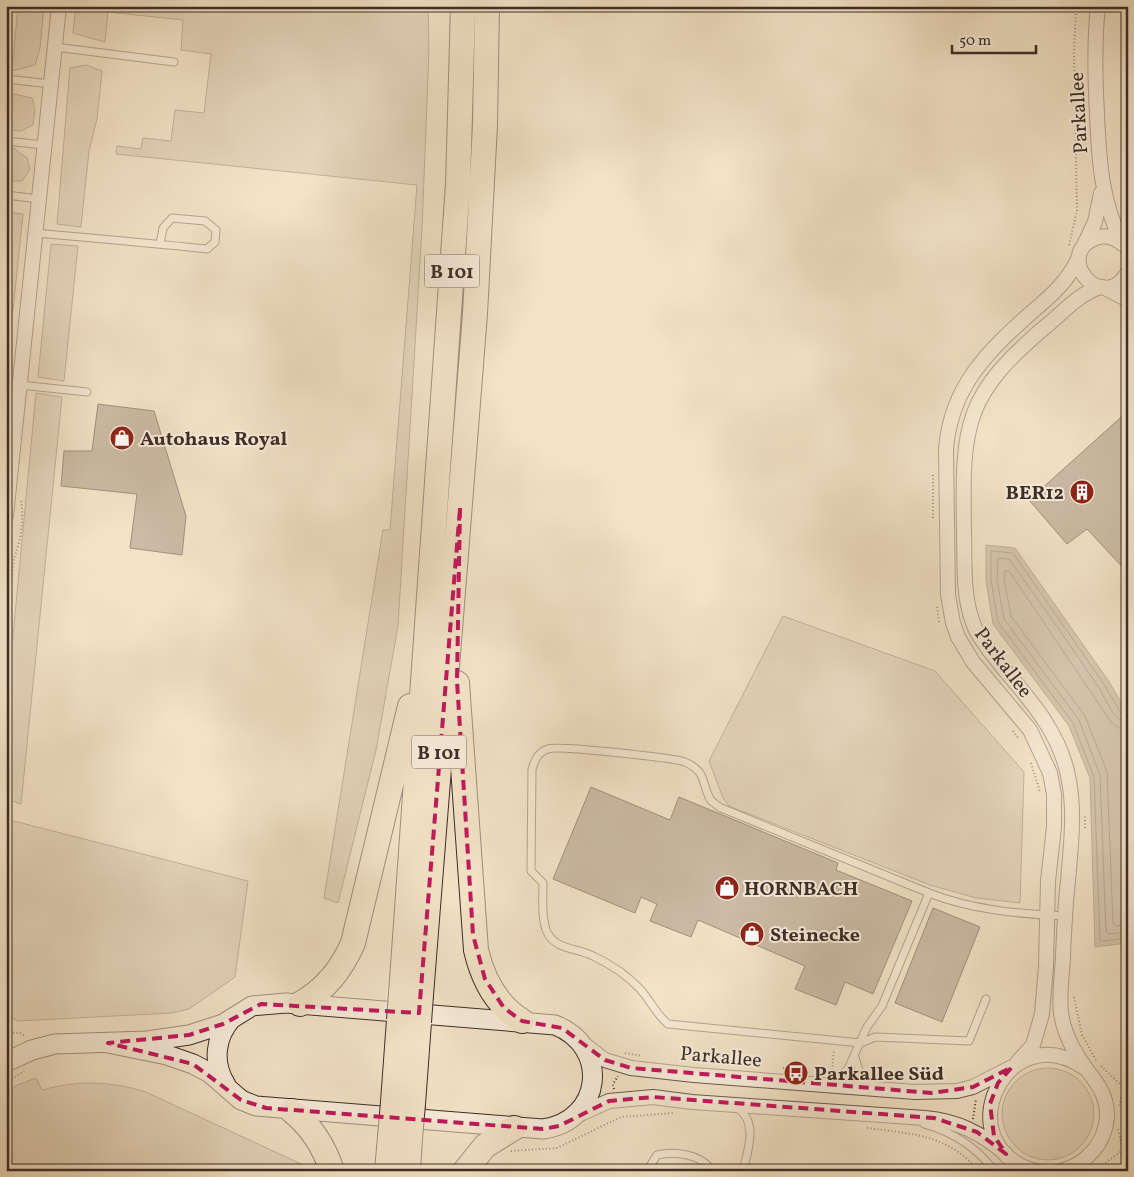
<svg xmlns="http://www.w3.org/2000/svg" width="1134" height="1177" font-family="Vollkorn,serif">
<rect width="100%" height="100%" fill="#f2e2c6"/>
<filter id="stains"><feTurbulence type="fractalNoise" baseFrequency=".004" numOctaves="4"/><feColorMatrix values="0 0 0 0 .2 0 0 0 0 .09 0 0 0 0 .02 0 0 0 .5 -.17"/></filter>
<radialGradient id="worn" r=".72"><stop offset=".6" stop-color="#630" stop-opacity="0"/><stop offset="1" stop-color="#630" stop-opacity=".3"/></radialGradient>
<!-- green -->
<path fill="#d3c3ab" stroke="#887869" d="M18 6H44L40 48 35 65 12 71Z
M76 6H428L429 50 422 229 398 626 376 750 338 903 324 898 383 530H390L417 185 116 154 117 146 141 149 143 138 171 141 175 110 204 113 211 54 181 50 183 20 108 12 105 42 73 33Z
M86 65 102 71 97 119 89 151 81 227 57 224 70 68Z
M9 93 32 98 35 109 33 125 21 131 6 130Z
M6 148H13L27 158 30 169 22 181H6Z
M6 212 23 214 6 377Z
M51 244 78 246 64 381 38 377Z
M36 393 62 397 21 804 6 799V709Z
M783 616 935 671 1024 772 1020 903 976 898 930 885 729 806 723 798 709 761Z
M6 819 248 881 235 977 189 1009 172 1013 18 1021 6 1015Z
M1002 1114a46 46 0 1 1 92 0a46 46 0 1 1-92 0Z
M36 1078 42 1090C78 1080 110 1081 146 1092L301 1164 300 1171H6V1094L15 1086Z"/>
<!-- water -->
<path fill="#b4a490" stroke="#847466" d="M986 545 1015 548 1108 680 1128 714V943L1095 947 1090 778 1069 726 993 624 986 581Z"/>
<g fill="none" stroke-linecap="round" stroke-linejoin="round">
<!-- shore -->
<path stroke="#78685c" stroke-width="1" d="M1128 715 1121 713 1103 683 1013 553 991 551V580L998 622 1073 723 1094 777 1100 940 1103 941 1128 938
M1128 722C1112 721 1105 696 1097 685 1069 643 1039 601 1009 559L998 558 997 580 1004 619 1079 720 1100 775 1106 932 1109 934 1128 932
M1128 729 1119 728 1111 722 1009 571H1005L1004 579 1011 616 1085 716 1107 772 1113 923 1116 926 1128 924"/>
</g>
<!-- building -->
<path fill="#9b8b7a" stroke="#3d2d27" d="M98 404 154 411 186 516 182 555 130 548 137 494 61 486 64 451H92Z
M1128 411V573L1087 529 1067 544 1029 500Z
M591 787 670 820 679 797 838 863 836 870 912 901 873 994 845 982 836 1005 795 989 805 966 698 920 691 937 650 921 657 904 641 897 635 913 553 879Z
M933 908 980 927 942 1022 895 1003Z"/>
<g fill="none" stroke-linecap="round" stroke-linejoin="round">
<defs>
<path id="lane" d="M55 47 174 62
M6 79 51 84
M6 141 44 145
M6 195 39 199
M35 233C92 238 150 243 207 249L215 242 216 230 205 221 172 218 163 228 160 244
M20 385 87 392
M986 999 969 1041 875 1037 861 1043 668 1024C656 1014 650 1000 640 989 627 975 610 964 593 956 578 948 555 950 547 932 541 919 543 897 543 883L531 871 532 769C535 760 538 752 548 749 557 745 674 758 685 762 707 772 701 782 710 799 712 802 718 806 721 808L929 893C972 910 1019 914 1065 916
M855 1057 860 1074 872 1087
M831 1083 848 1069 867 1027 882 1006 929 893
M736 1107C759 1121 748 1150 743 1171
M924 1124C952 1132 977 1147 994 1171
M647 1171 657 1155C675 1151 702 1154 712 1171"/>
<path id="street" d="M1098 6C1094 42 1095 78 1097 114 1099 159 1101 203 1123 244
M1084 245 1095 222 1101 193
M1124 245C1116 238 1106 234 1096 238 1052 254 1102 317 1128 272
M1103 287 1128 300
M6 516 59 6
M584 1044 605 1060 631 1068 694 1075 915 1092 957 1091 973 1087 1012 1067
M1016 1064 1033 1045 1042 1014 1046 966 1048 881 1054 827V794L1050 773 1030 730 973 662 958 637 953 623 948 595 946 449C951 386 988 351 1033 311 1052 295 1069 280 1079 257
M578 1115 609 1101 653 1097 692 1102 925 1118C958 1121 981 1133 1006 1154
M1035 1171C945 1145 1006 1015 1083 1067
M1061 1171C1086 1164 1105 1144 1107 1117 1108 1089 1089 1076 1077 1055 1069 1042 1063 1028 1061 1013 1059 994 1062 975 1063 957 1064 932 1065 907 1068 881 1071 843 1076 809 1067 771 1057 730 1031 701 1004 669 994 656 982 643 975 628 962 598 965 565 964 533 962 423 963 395 1051 322 1066 309 1081 293 1100 287"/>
<path id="secondary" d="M6 1062 32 1050 55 1044 147 1041 189 1035 223 1024 252 1006 286 1003 555 1025C611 1047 602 1121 543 1129L256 1106 241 1100 210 1073 193 1064 167 1055 108 1043
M226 1085C212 1063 215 1037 232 1018"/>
<path id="highway" d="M457 683 476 950C483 980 496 1005 522 1021
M401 994 458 184 463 6
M421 995 475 314 485 125 487 6
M300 1004C326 989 341 970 353 943L410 706
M393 1102 399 1020
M413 1104 419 1022
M292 1111C312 1127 324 1146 332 1171
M387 1171 390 1137
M408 1171 410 1138
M465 1171 485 1146 514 1128"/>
</defs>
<!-- lane casing -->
<use href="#lane" stroke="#6a5a4f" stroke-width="9"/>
<!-- street casing -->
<use href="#street" stroke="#6a5a4f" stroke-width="16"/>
<!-- secondary casing -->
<use href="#secondary" stroke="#3d2d27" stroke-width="21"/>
<!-- highway casing -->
<use href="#highway" stroke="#3d2d27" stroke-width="26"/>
<!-- path -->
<path stroke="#3d2d27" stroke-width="2" stroke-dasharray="1 2.5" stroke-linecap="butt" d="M1069 245 1077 211 1074 54 1076 6
M933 475V518
M937 607 939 622
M6 630 14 558C21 541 24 518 21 499
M1013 731 1019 739
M1031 763 1040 792
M1085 828V815
M1074 997 1082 1035 1096 1060
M6 1032 20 1033 25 1036
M625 1053 642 1056
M1101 1066 1124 1088 1119 1107
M783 1068 801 1070
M832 1070 834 1050
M6 1083 24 1071
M614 1089 613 1084 618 1076
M973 1119 976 1099
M867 1128C912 1134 947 1134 979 1171
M511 1151 557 1148 621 1117 673 1113
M1094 1171 1123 1150 1118 1129"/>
<!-- lane -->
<use href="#lane" stroke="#f7ecda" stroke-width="7"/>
<!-- street -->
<use href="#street" stroke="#f7ecda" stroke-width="14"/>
<!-- secondary -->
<use href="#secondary" stroke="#f7ecda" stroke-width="19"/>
<!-- highway -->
<use href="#highway" stroke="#f2e2c6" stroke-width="24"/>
<defs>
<path id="highway-bridge" d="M399 1020 401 994
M419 1022 421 995
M390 1137 393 1102
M410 1138 413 1104"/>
</defs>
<!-- highway-bridge casing -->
<use href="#highway-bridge" stroke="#3d2d27" stroke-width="26" stroke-linecap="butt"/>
<!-- highway-bridge -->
<use href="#highway-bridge" stroke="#f2e2c6" stroke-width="24"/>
</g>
<!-- marked area -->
<path d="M0 0H1134V1177H0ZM460 508 457 681 473 935 485 979 504 1008 522 1021 562 1028 605 1060 631 1068 932 1093 973 1087 1012 1067 998 1083 990 1104 994 1136 1006 1154 977 1132 934 1118 653 1097 609 1101 559 1126 543 1129 266 1108 241 1100 193 1064 108 1043 189 1035 223 1024 261 1004 419 1013Z" fill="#f2e2c6" fill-opacity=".55" fill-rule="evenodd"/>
<path fill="none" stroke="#c2185b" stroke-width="4" stroke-dasharray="10 6" stroke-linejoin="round" d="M460 508 457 681 473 935 485 979 504 1008 522 1021 562 1028 605 1060 631 1068 932 1093 973 1087 1012 1067 998 1083 990 1104 994 1136 1006 1154 977 1132 934 1118 653 1097 609 1101 559 1126 543 1129 266 1108 241 1100 193 1064 108 1043 189 1035 223 1024 261 1004 419 1013Z"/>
<!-- icons -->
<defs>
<symbol id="shop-disc" viewBox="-11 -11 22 22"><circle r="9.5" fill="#8f2418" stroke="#f7ecda"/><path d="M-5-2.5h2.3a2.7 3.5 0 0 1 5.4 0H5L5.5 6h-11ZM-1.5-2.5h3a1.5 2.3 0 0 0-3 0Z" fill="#fff"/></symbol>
<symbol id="building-disc" viewBox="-11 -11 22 22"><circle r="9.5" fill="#8f2418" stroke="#f7ecda"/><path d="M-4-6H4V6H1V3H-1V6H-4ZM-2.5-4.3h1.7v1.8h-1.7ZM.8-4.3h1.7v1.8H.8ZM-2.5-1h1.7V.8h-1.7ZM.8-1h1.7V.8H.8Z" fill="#fff"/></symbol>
<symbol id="bus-disc" viewBox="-11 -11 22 22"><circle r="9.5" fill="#8f2418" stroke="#f7ecda"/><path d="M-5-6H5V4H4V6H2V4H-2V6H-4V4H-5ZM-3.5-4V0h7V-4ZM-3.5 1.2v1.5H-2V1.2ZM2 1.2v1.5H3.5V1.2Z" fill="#fff"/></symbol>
</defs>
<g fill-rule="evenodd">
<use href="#shop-disc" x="108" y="424" width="28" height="28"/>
<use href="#building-disc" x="1068" y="478" width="28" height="28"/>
<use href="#shop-disc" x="713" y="874" width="28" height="28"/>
<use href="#shop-disc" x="738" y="920" width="28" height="28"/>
<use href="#bus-disc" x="782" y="1059" width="28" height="28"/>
</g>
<g text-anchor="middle" stroke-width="4" stroke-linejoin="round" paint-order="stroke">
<!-- shield labels -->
<g fill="#f7ecda" stroke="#75665d" stroke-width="1">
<rect x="424.5" y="254.5" width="55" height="33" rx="4"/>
<rect x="411.5" y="735.5" width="55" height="33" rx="4"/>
</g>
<g font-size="19" font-weight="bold" fill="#3d2d27">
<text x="452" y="278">B 101</text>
<text x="439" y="759">B 101</text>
</g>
<!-- street labels -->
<g font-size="20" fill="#3d2d27" stroke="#f7ecda">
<text transform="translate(1078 113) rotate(-93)" y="7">Parkallee</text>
<text transform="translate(1004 662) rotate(53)" y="7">Parkallee</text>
<text transform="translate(721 1056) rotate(5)" y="7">Parkallee</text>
</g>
<!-- poi labels -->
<g font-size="20" font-weight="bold" fill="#3d2d27" stroke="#f7ecda" text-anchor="start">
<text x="140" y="445">Autohaus Royal</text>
<text x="1064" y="499" text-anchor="end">BER12</text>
<text x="744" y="895">HORNBACH</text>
<text x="770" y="941">Steinecke</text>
<text x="814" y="1080">Parkallee Süd</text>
</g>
</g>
<!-- margin -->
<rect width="1134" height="1177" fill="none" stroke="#f2e2c6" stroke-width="25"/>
<rect x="8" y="8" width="1119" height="1162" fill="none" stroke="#3d2d27" stroke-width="2.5"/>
<rect x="12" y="12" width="1109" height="1152" fill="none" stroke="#3d2d27"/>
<!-- scale -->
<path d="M952 45v8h84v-8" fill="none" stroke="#3d2d27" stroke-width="2.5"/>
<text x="959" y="45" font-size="15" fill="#3d2d27" stroke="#f7ecda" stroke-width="4" paint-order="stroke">50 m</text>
<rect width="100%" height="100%" filter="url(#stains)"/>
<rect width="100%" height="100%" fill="url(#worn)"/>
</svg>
